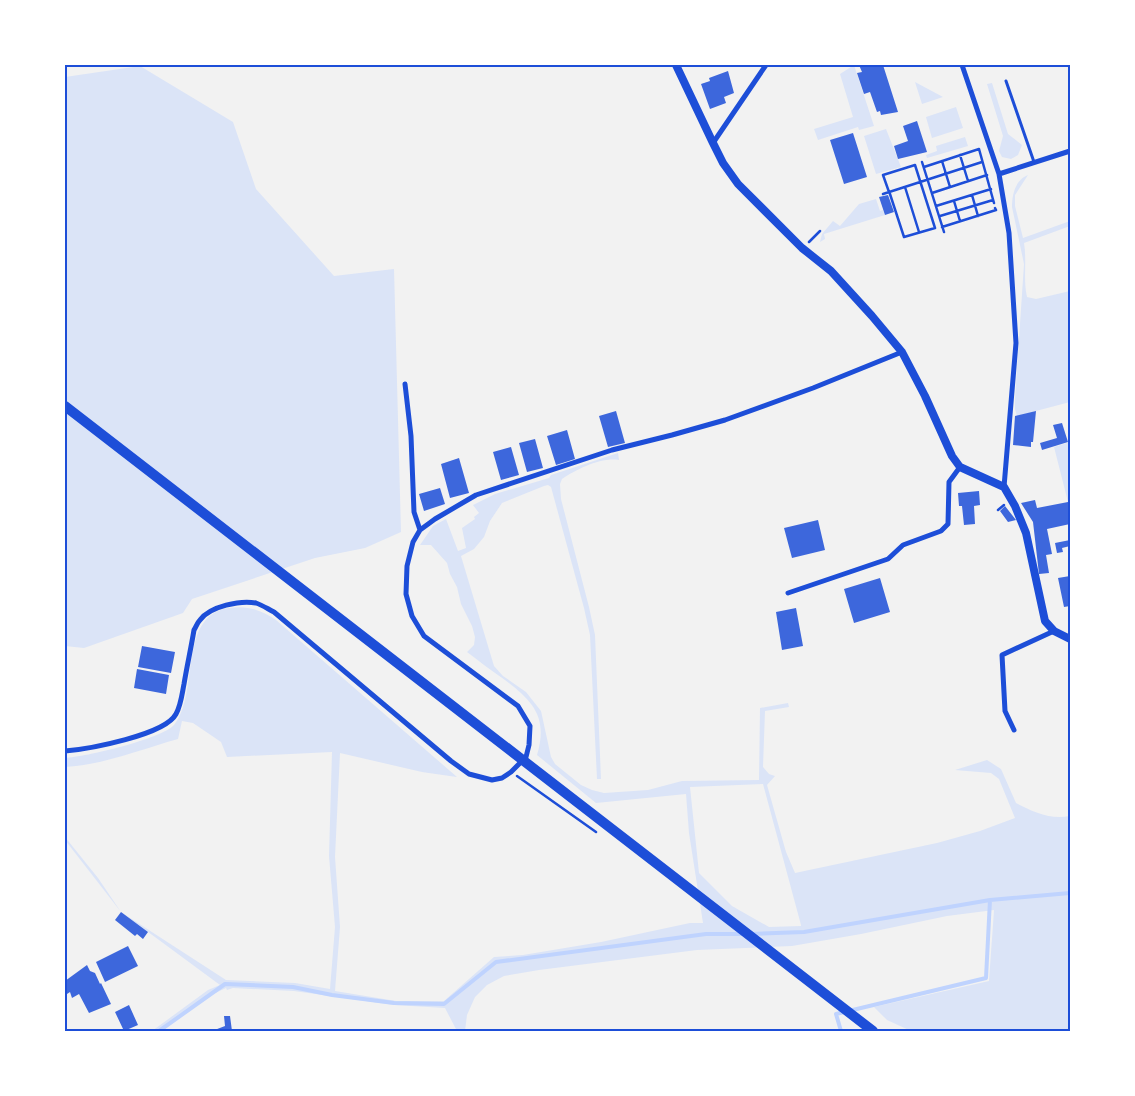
<svg xmlns="http://www.w3.org/2000/svg" width="1135" height="1096" font-family="'Titillium Web',sans-serif">
<rect width="100%" height="100%" fill="#f2f2f2"/>
<!-- green -->
<path fill="#dbe4f7" fill-rule="evenodd" d="M854 65 874 126 859 130 858 127 818 140 814 129 853 117 840 74Z
M140 66 233 122 256 189 334 276 394 269 401 532 365 548 315 558 192 599 183 613 84 648 65 646V77Z
M915 82 943 97 922 104Z
M992 83 1008 134 1022 145 1018 155 1011 159 1002 157 999 151 1003 136 987 84Z
M956 107 963 128 932 138 926 117Z
M886 129 901 167 876 174 864 136Z
M965 137 968 146 927 158 926 155 937 151 936 146Z
M1028 175 1015 195V206L1023 238 1070 221V226L1024 243C1027 261 1023 280 1027 297L1036 299 1070 291V402L1017 416 1015 409V399L1024 264 1012 207C1012 195 1015 180 1028 175Z
M876 199 880 211 883 210 885 215 824 234 825 239 820 242 822 234 833 221 840 226 859 204Z
M1070 442V502H1068L1054 447Z
M618 453 619 460C601 457 577 469 562 479L560 484 561 499 589 607 595 635 601 779H597L590 635 584 608 551 487 548 485 544 486 502 503 490 521 484 537 474 549 461 556 494 666 503 676 526 692 541 711 551 757 555 764 581 785 592 790 604 793 648 790 682 781 759 780 760 708 788 703 789 707 765 711 763 767 769 774 775 776 767 785 786 852 795 873 937 843 980 831 1015 818 999 779 991 773 955 770 987 760 1001 769 1016 803C1033 812 1051 820 1070 816V1031H911L887 1020 874 1007 989 981 994 910 947 916 861 934 792 946 697 950 539 970 504 976 487 985 475 997 467 1015 465 1031H457L445 1008 394 1005 294 991 233 988 227 990 226 988 211 995 161 1031H152L208 990 220 985 121 912 65 840V837L98 878 121 912 226 980 295 983 330 989 335 927 329 856 332 752 227 757 221 742 193 723 182 721 178 739C142 749 103 765 65 767V758C85 757 161 739 174 725 200 694 177 615 229 608 247 605 261 610 276 620L457 777 422 772 340 753 335 857 340 927 335 991 396 1001H444L494 957 523 955 601 942 690 923H703L689 833 686 794 596 803 537 755C548 718 534 702 505 680 492 671 480 662 467 652L474 645 475 637 472 626 461 604 457 587 450 574 447 563 431 545H420L433 526 446 519 458 551 466 548 462 528 475 519 474 517 479 513 473 505 495 494 549 478 551 475ZM763 784 801 925V926L769 927 732 906 699 873 690 787Z"/>
<g fill="none" stroke-linecap="round" stroke-linejoin="round">
<!-- stream -->
<path stroke="#bfd3fe" stroke-width="4" d="M751 934 804 932 990 900 1070 893
M159 1031 225 984 293 987 332 995 394 1003 444 1004 496 962 706 934H744
M841 1031 836 1014 986 978 990 900"/>
</g>
<!-- building -->
<path fill="#3d67dc" d="M859 65H883L898 112 881 115 880 111 877 112 870 92 864 94 857 73 862 72Z
M728 71 734 93 724 97 726 103 710 109 701 84 710 81 709 78Z
M917 121 927 152 898 159 894 146 908 141 903 126Z
M853 133 867 177 844 184 830 140Z
M888 195 894 212 885 215 879 197Z
M616 411 625 443 608 447 599 416Z
M1036 411 1033 442H1031V447L1013 445 1015 416Z
M1062 423 1068 442 1042 450 1040 443 1057 438 1053 425Z
M567 430 575 459 556 465 547 436Z
M535 439 543 468 527 472 519 443Z
M511 447 519 475 501 480 493 452Z
M459 458 469 493 450 498 441 464Z
M440 488 445 504 424 511 419 494Z
M979 491 980 505 974 506 975 524 964 525 962 506H959L958 493Z
M1035 500 1037 508 1068 502 1070 515V524L1047 529 1052 554 1046 555 1049 573 1039 574 1033 522 1021 503Z
M1005 506 1016 520 1008 522 1000 511Z
M818 520 825 550 792 558 784 528Z
M1070 540V546L1062 548 1063 552 1057 553 1055 543Z
M1070 576V606L1064 607 1058 578Z
M880 578 890 612 854 623 844 589Z
M796 608 803 646 782 650 776 612Z
M142 646 175 652 171 673 138 667Z
M137 669 169 675 166 694 134 688Z
M121 912 148 932 143 939 137 934 135 936 115 920Z
M128 946 138 966 105 982 96 962Z
M87 965 90 971 95 973 100 984 101 983 111 1004 89 1013 79 994 72 998 70 992 67 994 65 991V981Z
M129 1005 138 1025 124 1031 115 1012Z
M224 1016H230L232 1031H212L225 1026Z"/>
<g fill="none" stroke-linecap="round" stroke-linejoin="round">
<!-- path -->
<path stroke="#1d4ed8" stroke-width="2.5" d="M960 155 968 181
M942 161 950 187
M922 162 944 232
M924 167 979 149 994 203
M905 187 919 232
M889 192 883 175 915 165 935 228 904 237 889 191
M932 193 987 175
M883 194 982 162
M972 195 978 216
M954 201 960 221
M936 206 991 189
M940 216 993 200
M942 227 996 210 995 208
M809 242 820 231
M998 510 1004 505
M517 776 596 832"/>
<!-- service -->
<path stroke="#1d4ed8" stroke-width="3" d="M1006 81 1034 162"/>
<!-- minor -->
<path stroke="#1d4ed8" stroke-width="5" d="M962 65 999 174 1009 233 1016 343 1004 487
M713 143 766 65
M999 174 1070 151
M405 384 411 436 414 512 420 530
M788 593 888 559 903 545 941 531 948 524 949 482 960 467
M1014 730 1005 711 1002 655 1054 631
M65 751C89 749 165 735 176 714 181 705 182 694 184 684 187 666 191 648 194 630 196 627 197 623 200 620 210 606 241 600 256 603 262 605 268 609 274 612L451 761 469 774 492 780 502 778 511 772 526 757 529 745 530 726 518 706 424 636 412 616 406 594 407 566 413 542 420 530 435 519 476 495 612 450 672 435 725 420 813 388 902 352"/>
<!-- tertiary -->
<path stroke="#1d4ed8" stroke-width="8" d="M676 65 713 143 723 163 738 184 802 248 831 271 872 316 902 352 925 396 952 456 960 467 1004 487 1015 506 1026 533 1045 621 1054 631 1070 639"/>
<!-- primary -->
<path stroke="#1d4ed8" stroke-width="10" d="M65 406 873 1031"/>
</g>
<!-- border -->
<rect width="1135" height="1096" fill="none" stroke="#ffffff" stroke-width="132"/>
<rect x="66" y="66" width="1003" height="964" fill="none" stroke="#1d4ed8" stroke-width="2"/>
</svg>
